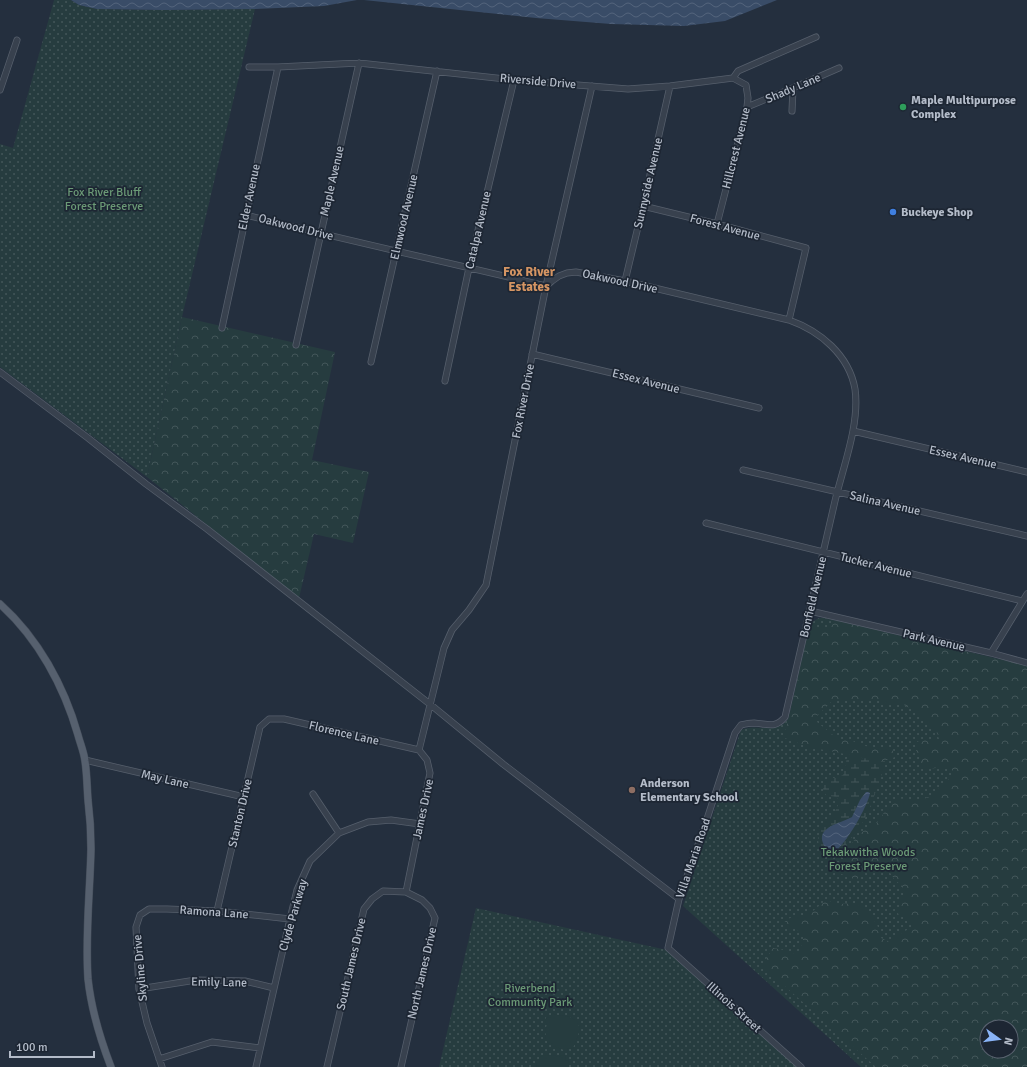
<svg xmlns="http://www.w3.org/2000/svg" width="1027" height="1067" font-family="Signika,sans-serif">
<defs>
<pattern id="green-dots" width="8" height="8" patternUnits="userSpaceOnUse"><rect width="8" height="8" fill="#263c3f"/><path d="M2 2h.1M6 6h.1" fill="none" stroke="#435659" stroke-width="1.8" stroke-linecap="round"/></pattern>
<pattern id="forest-crowns" width="20" height="18" patternUnits="userSpaceOnUse"><rect width="20" height="18" fill="#263c3f"/><path d="M2 6a3 3 0 1 1 6 0M12 15a3 3 0 1 1 6 0" fill="none" stroke="#435659"/></pattern>
<pattern id="wetland-marsh" width="20" height="14" patternUnits="userSpaceOnUse"><rect width="20" height="14" fill="#263c3f"/><path d="M1 5h8M5 5V1M11 12h8M15 12V8" fill="none" stroke="#435659"/></pattern>
<pattern id="water-waves" width="16" height="10" patternUnits="userSpaceOnUse"><rect width="16" height="10" fill="#394c67"/><path d="M0 5q4-4 8 0t8 0" fill="none" stroke="#53647b"/></pattern>
</defs>
<rect width="100%" height="100%" fill="#242f3e"/>
<!-- green -->
<path fill="url(#green-dots)" fill-rule="evenodd" d="M54 0H71L79 5 97 9 164 10 255 9 182 317 147 477 0 367V144L13 148Z
M819 618H824L1027 666V1067H861L683 906 741 730C759 722 777 737 789 717L810 626 812 622ZM987 1027H1011V1051H987Z
M476 908 667 950 798 1067H439Z"/>
<!-- forest -->
<path fill="url(#forest-crowns)" fill-rule="evenodd" d="M182 317 335 352 312 460 369 472 353 543 314 534 299 598 147 477Z
M838 621 1027 666V1067H876L762 966 773 948 784 950 790 954 798 952 803 942V935L796 929 788 928 783 923 790 918 802 916 813 911 826 900 840 904 855 903 864 908 877 924 881 938 890 942 893 938 912 927C909 918 907 917 898 915L899 906 904 893 902 886 894 879 889 871 874 866H868L862 875 856 880 839 873C845 858 849 843 861 833 867 828 874 826 879 820 884 814 887 805 894 801 901 796 913 801 921 800 931 798 945 782 953 775V771C947 765 943 768 936 768 932 769 928 768 925 768L916 750 917 742 923 739 929 741 939 739 936 730 922 717 913 710 904 705H890L881 701 870 699 856 701H832L816 717 817 722 838 739 850 740 865 746 892 749 895 757 885 761H874L850 755 809 747 782 737 786 728 789 717 808 632 815 628H826ZM987 1027H1011V1051H987Z"/>
<!-- wetland -->
<path fill="url(#wetland-marsh)" fill-rule="evenodd" d="M850 755 874 761H885L884 768 871 805 862 824 847 844 841 853C827 861 813 846 820 832 822 826 827 822 831 817 835 813 837 807 839 803 838 800 838 798 835 797 833 796 830 796 828 796 822 793 822 785 824 780 831 778 837 778 843 775L847 758ZM863 795 849 835 838 850 823 837C828 822 840 824 852 817Z"/>
<!-- pitch -->
<path fill="#263c3f" d="M552 1013C562 1019 571 1011 579 1026 580 1036 575 1040 573 1049L568 1048 567 1052 563 1050 562 1049 553 1046V1044L548 1043 545 1038 546 1034 545 1033 547 1023H545L546 1017 550 1018Z
M545 1055 550 1056 551 1055 560 1057 561 1055 566 1056 565 1060 569 1061 568 1067H536L537 1063H539L540 1057Z"/>
<!-- water -->
<path fill="url(#water-waves)" d="M71 0H357L324 6 255 9 164 10 97 9 79 5Z
M364 0H777L725 21 684 26 611 24 536 18Z
M866 792H868L870 793C868 806 845 846 834 852 829 852 827 850 824 845 814 827 842 823 852 817L860 800Z"/>
<g fill="none" stroke-linecap="round" stroke-linejoin="round">
<defs>
<path id="minor" d="M249 67H278L359 63 514 80 628 89 670 86 733 78 738 71 816 37
M0 90 17 40
M747 107 793 88 839 68
M792 111 793 88
M643 206 717 224 806 248 789 320
M246 215C345 240 446 262 546 286L552 281 559 276 567 273 576 272 625 281 789 320C820 331 849 355 855 389 860 424 843 467 835 501 818 573 802 645 785 717 775 729 768 724 754 723 750 723 745 724 741 725L735 733 706 822 679 899 668 948 801 1067
M717 224 747 107 748 98 746 85 733 78
M625 281 643 206 670 86
M222 328 278 67
M296 345 359 63
M532 354 759 408
M371 362 437 71
M0 372 88 438 146 484 207 529 431 705 503 764 679 899
M445 381 469 268 514 80
M853 431 1027 472
M743 470 1027 536
M706 523 1022 601
M810 611 991 653 1027 594
M991 653 1027 663
M85 760 244 797
M313 794 339 833
M406 892 430 773 427 760 419 750 444 648 452 630 469 610 486 585 546 286 592 86
M217 911 260 727 269 719H284L419 750
M139 989 196 980 245 981 274 988
M159 1059 212 1042 260 1048
M162 1067 147 1023 139 989 136 927 140 915 149 909H167L217 911 290 919
M256 1067 290 919 297 890 310 861 339 833 368 822 391 820 420 824
M327 1067 364 909 372 899 383 891 406 892 422 900 430 908 435 918 401 1067"/>
<path id="major" d="M0 604C38 638 64 686 78 735 80 743 84 752 85 761 87 774 87 787 88 800 90 816 91 833 91 849 90 892 85 936 88 979 91 1007 101 1041 111 1067"/>
</defs>
<!-- minor casing -->
<use href="#minor" stroke="#565f6c" stroke-width="7"/>
<!-- major casing -->
<use href="#major" stroke="#414a57" stroke-width="8"/>
<!-- minor -->
<use href="#minor" stroke="#38414e" stroke-width="5.5"/>
<!-- major -->
<use href="#major" stroke="#56606e" stroke-width="7"/>
</g>
<!-- markers -->
<circle fill="#2e9e5b" stroke="#1d2633" stroke-width="1.5" cx="903" cy="107" r="4"/>
<circle fill="#3f7fe0" stroke="#1d2633" stroke-width="1.5" cx="893" cy="212" r="4"/>
<circle fill="#8d6e63" stroke="#1d2633" stroke-width="1.5" cx="632" cy="790" r="4"/>
<g text-anchor="middle" stroke-width="3.5" stroke-linejoin="round" paint-order="stroke">
<!-- street labels -->
<g font-size="12" fill="#b4bcc9" stroke="#1d2633">
<text transform="translate(538 81) rotate(5)" y="4">Riverside Drive</text>
<text transform="translate(793 88) rotate(-23)" y="4">Shady Lane</text>
<text transform="translate(736 148) rotate(-76)" y="4">Hillcrest Avenue</text>
<text transform="translate(332 181) rotate(-77)" y="4">Maple Avenue</text>
<text transform="translate(648 183) rotate(-77)" y="4">Sunnyside Avenue</text>
<text transform="translate(249 197) rotate(-78)" y="4">Elder Avenue</text>
<text transform="translate(404 217) rotate(-77)" y="4">Elmwood Avenue</text>
<text transform="translate(296 227) rotate(14)" y="4">Oakwood Drive</text>
<text transform="translate(725 227) rotate(15)" y="4">Forest Avenue</text>
<text transform="translate(478 230) rotate(-77)" y="4">Catalpa Avenue</text>
<text transform="translate(620 281) rotate(12)" y="4">Oakwood Drive</text>
<text transform="translate(646 381) rotate(14)" y="4">Essex Avenue</text>
<text transform="translate(523 401) rotate(-79)" y="4">Fox River Drive</text>
<text transform="translate(963 457) rotate(13)" y="4">Essex Avenue</text>
<text transform="translate(885 503) rotate(13)" y="4">Salina Avenue</text>
<text transform="translate(876 565) rotate(14)" y="4">Tucker Avenue</text>
<text transform="translate(813 597) rotate(-77)" y="4">Bonfield Avenue</text>
<text transform="translate(934 640) rotate(13)" y="4">Park Avenue</text>
<text transform="translate(344 733) rotate(13)" y="4">Florence Lane</text>
<text transform="translate(165 779) rotate(13)" y="4">May Lane</text>
<text transform="translate(423 809) rotate(-78)" y="4">James Drive</text>
<text transform="translate(240 813) rotate(-77)" y="4">Stanton Drive</text>
<text transform="translate(693 858) rotate(-71)" y="4">Villa Maria Road</text>
<text transform="translate(214 912) rotate(4)" y="4">Ramona Lane</text>
<text transform="translate(293 915) rotate(-74)" y="4">Clyde Parkway</text>
<text transform="translate(351 964) rotate(-77)" y="4">South James Drive</text>
<text transform="translate(140 968) rotate(-95)" y="4">Skyline Drive</text>
<text transform="translate(422 973) rotate(-77)" y="4">North James Drive</text>
<text transform="translate(219 982) rotate(1)" y="4">Emily Lane</text>
<text transform="translate(734 1007) rotate(42)" y="4">Illinois Street</text>
</g>
<!-- poi labels -->
<g font-size="12" font-weight="bold" fill="#b4bcc9" stroke="#1d2633" text-anchor="start">
<text x="911" y="104">Maple Multipurpose<tspan x="911" dy="14">Complex</tspan></text>
<text x="901" y="216">Buckeye Shop</text>
<text x="640" y="787">Anderson<tspan x="640" dy="14">Elementary School</tspan></text>
</g>
<!-- park labels -->
<g font-size="12" fill="#6b9a76" stroke="#1d2633">
<text x="104" y="196">Fox River Bluff<tspan x="104" dy="14">Forest Preserve</tspan></text>
<text x="868" y="856">Tekakwitha Woods<tspan x="868" dy="14">Forest Preserve</tspan></text>
<text x="530" y="992">Riverbend<tspan x="530" dy="14">Community Park</tspan></text>
</g>
<!-- neighbourhood labels -->
<g font-size="13" font-weight="bold" fill="#d59563" stroke="#1d2633">
<text x="529" y="276">Fox River<tspan x="529" dy="15">Estates</tspan></text>
</g>
</g>
<!-- north arrow -->
<g transform="translate(999 1039) rotate(104)"><circle r="19" fill="#1d2633" stroke="#59626f"/>
<path d="M0-3L7 15L0 10L-7 15Z" fill="#8ab4f8"/>
<text y="-6" font-size="11" font-weight="bold" text-anchor="middle" fill="#b4bcc9">N</text>
</g>
<!-- scale -->
<path d="M10 1051v6h84v-6" fill="none" stroke="#b4bcc9" stroke-width="2"/>
<text x="16" y="1051" font-size="12" fill="#b4bcc9" stroke="#1d2633" stroke-width="3" paint-order="stroke">100 m</text>
</svg>
